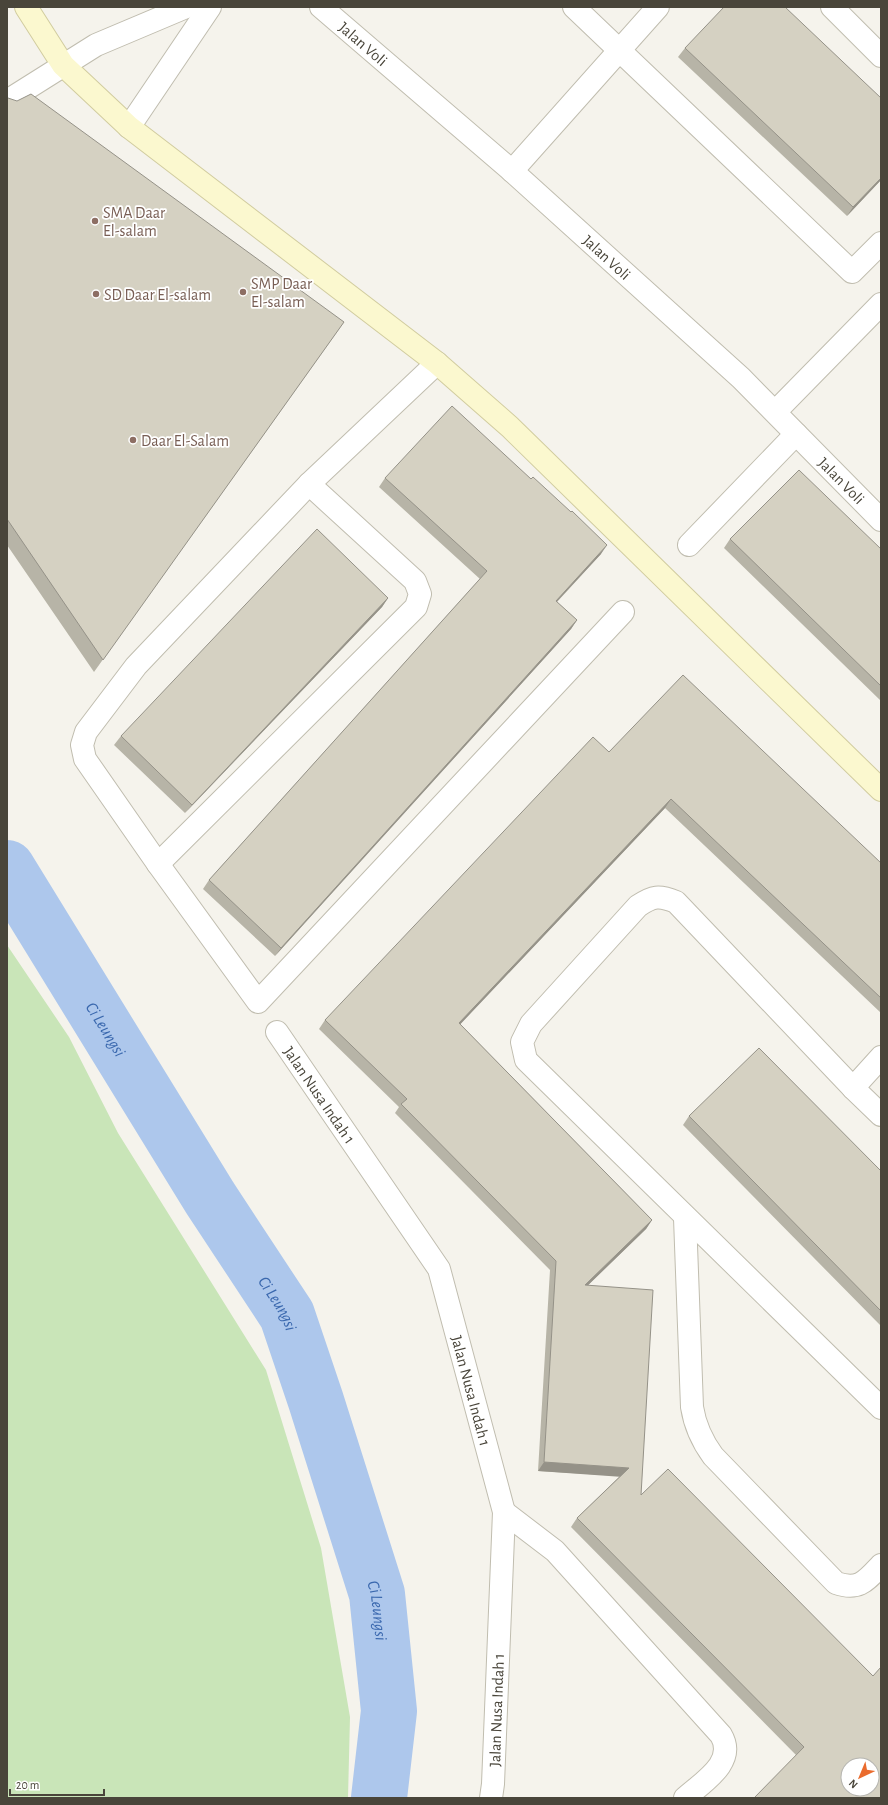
<svg xmlns="http://www.w3.org/2000/svg" width="888" height="1805" font-family="'Alegreya Sans',sans-serif">
<rect width="100%" height="100%" fill="#f5f3ec"/>
<!-- green -->
<path fill="#c9e5b8" d="M7 945 69 1037 118 1133 266 1370 321 1548 350 1717 348 1798H7Z"/>
<g fill="none" stroke-linecap="round" stroke-linejoin="round">
<!-- river -->
<path stroke="#adc7ec" stroke-width="56" id="s1" d="M7 868 210 1198 287 1315 316 1401 377 1594 389 1711 379 1798"/>
<defs>
<g id="street">
<path id="s2" d="M321 7 512 171 741 378 881 520"/>
<path d="M574 7 852 272 881 243"/>
<path d="M832 7 881 56"/>
<path d="M7 101 96 45 186 7"/>
<path d="M129 127 210 7"/>
<path d="M512 171 658 7"/>
<path d="M437 363 309 484 136 666 86 732 82 745 85 759 158 864 258 1002 623 612"/>
<path d="M776 411 881 304"/>
<path d="M689 545 796 434"/>
<path d="M158 864 416 607 420 594 415 581 309 484"/>
<path id="s3" d="M277 1032 439 1269 504 1512 493 1784 491 1798"/>
<path d="M853 1088 881 1057"/>
<path d="M881 1115 853 1088 676 902C659 895 653 896 638 906L531 1024 522 1042 526 1060 881 1408"/>
<path d="M685 1218 692 1407C695 1426 702 1441 713 1456L836 1583C859 1591 866 1581 881 1565"/>
<path d="M504 1512 555 1551 721 1735C737 1762 703 1782 685 1798"/>
</g>
<path id="secondary" d="M26 7 63 65 129 127 437 363 510 427 881 790"/>
</defs>
<!-- street casing -->
<use href="#street" stroke="#c0bdaf" stroke-width="24"/>
<!-- secondary casing -->
<use href="#secondary" stroke="#d1cc9f" stroke-width="24"/>
<!-- street -->
<use href="#street" stroke="#fff" stroke-width="22"/>
<!-- secondary -->
<use href="#secondary" stroke="#fbf8cf" stroke-width="22"/>
</g>
<!-- wall -->
<path fill="#b7b4a7" d="M685 48 881 98V180L847 216 678 57Z
M7 99 344 322 94 672 7 545Z
M385 478 601 554 557 602 577 620 571 629 275 956 203 889 209 880 480 579 379 487Z
M730 539 881 549V701L724 548Z
M388 598 382 607 185 813 114 745 121 736Z
M609 752 881 863V1013L665 808 460 1024 652 1220 646 1229 588 1285 641 1495 873 1676 796 1755 571 1527 577 1518 620 1476 538 1471 550 1270 395 1113 399 1107 319 1029 325 1020Z
M689 1116 881 1171V1326L683 1125Z"/>
<!-- shaded-wall -->
<path fill="#959288" d="M881 178V180L847 216 853 207Z
M607 545 601 554 549 610 556 601Z
M388 598 382 607 185 813 192 805Z
M577 620 571 629 275 956 281 948Z
M671 799 665 808 453 1032 459 1023Z
M652 1220 646 1229 579 1294 585 1285Z
M544 1462 629 1468 623 1477 538 1471Z"/>
<!-- building -->
<path fill="#d5d1c2" stroke="#959288" fill-rule="evenodd" d="M724 7H785L881 98V178L853 207 685 48Z
M31 94 344 322 103 660 7 519V99L8 98 17 101Z
M452 406 531 479 533 477 571 512 572 511 607 545 556 601 577 620 281 948 209 880 487 571 385 478Z
M799 470 881 549V686L730 539Z
M317 529 388 598 192 805 121 736Z
M683 675 881 863V998L671 799 459 1023 652 1220 585 1285 653 1290 641 1495 668 1469 873 1676 881 1667V1798H754L804 1747 577 1518 629 1468 544 1462 556 1261 401 1104 407 1099 325 1020 593 737 609 752ZM848 1765H872V1789H848Z
M759 1048 881 1171V1311L689 1116Z"/>
<!-- markers -->
<g fill="#8d6e63" stroke="#fff" stroke-width="1.5">
<circle cx="95" cy="221" r="4"/>
<circle cx="243" cy="292" r="4"/>
<circle cx="96" cy="294" r="4"/>
<circle cx="133" cy="440" r="4"/>
</g>
<g text-anchor="middle" stroke-width="3.5" stroke-linejoin="round" paint-order="stroke">
<!-- street labels -->
<g font-size="16" fill="#49453a" stroke="#fff">
<text dy="6" stroke="none"><textPath href="#s2" startOffset="56">Jalan Voli</textPath></text>
<text dy="6" stroke="none"><textPath href="#s2" startOffset="380">Jalan Voli</textPath></text>
<text dy="6" stroke="none"><textPath href="#s2" startOffset="704">Jalan Voli</textPath></text>
<text dy="6" stroke="none"><textPath href="#s3" startOffset="76">Jalan Nusa Indah 1</textPath></text>
<text dy="6" stroke="none"><textPath href="#s3" startOffset="413">Jalan Nusa Indah 1</textPath></text>
<text transform="translate(496 1710) rotate(-88)" y="6">Jalan Nusa Indah 1</text>
</g>
<!-- education labels -->
<g font-size="16" fill="#785e54" stroke="#fff" text-anchor="start">
<text x="103" y="218">SMA Daar<tspan x="103" dy="18">El-salam</tspan></text>
<text x="251" y="289">SMP Daar<tspan x="251" dy="18">El-salam</tspan></text>
<text x="104" y="300">SD Daar El-salam</text>
<text x="141" y="446">Daar El-Salam</text>
</g>
<!-- water labels -->
<g font-size="17" font-style="italic" fill="#3a68ae" stroke="#fff">
<text dy="6" stroke="none"><textPath href="#s1" startOffset="189">Ci Leungsi</textPath></text>
<text dy="6" stroke="none"><textPath href="#s1" startOffset="513">Ci Leungsi</textPath></text>
<text dy="6" stroke="none"><textPath href="#s1" startOffset="837">Ci Leungsi</textPath></text>
</g>
</g>
<!-- border -->
<rect width="888" height="1805" fill="none" stroke="#49453a" stroke-width="16"/>
<!-- north arrow -->
<g transform="translate(860 1777) rotate(224)"><circle r="19" fill="#ffffff" stroke="#b6b5b0"/>
<path d="M0-3L7 15L0 10L-7 15Z" fill="#ea6b2d"/>
<text y="-6" font-size="11" font-weight="bold" text-anchor="middle" fill="#49453a">N</text>
</g>
<!-- scale -->
<path d="M10 1789v6h94v-6" fill="none" stroke="#49453a" stroke-width="2"/>
<text x="16" y="1789" font-size="12" fill="#49453a" stroke="#ffffff" stroke-width="3" paint-order="stroke">20 m</text>
</svg>
